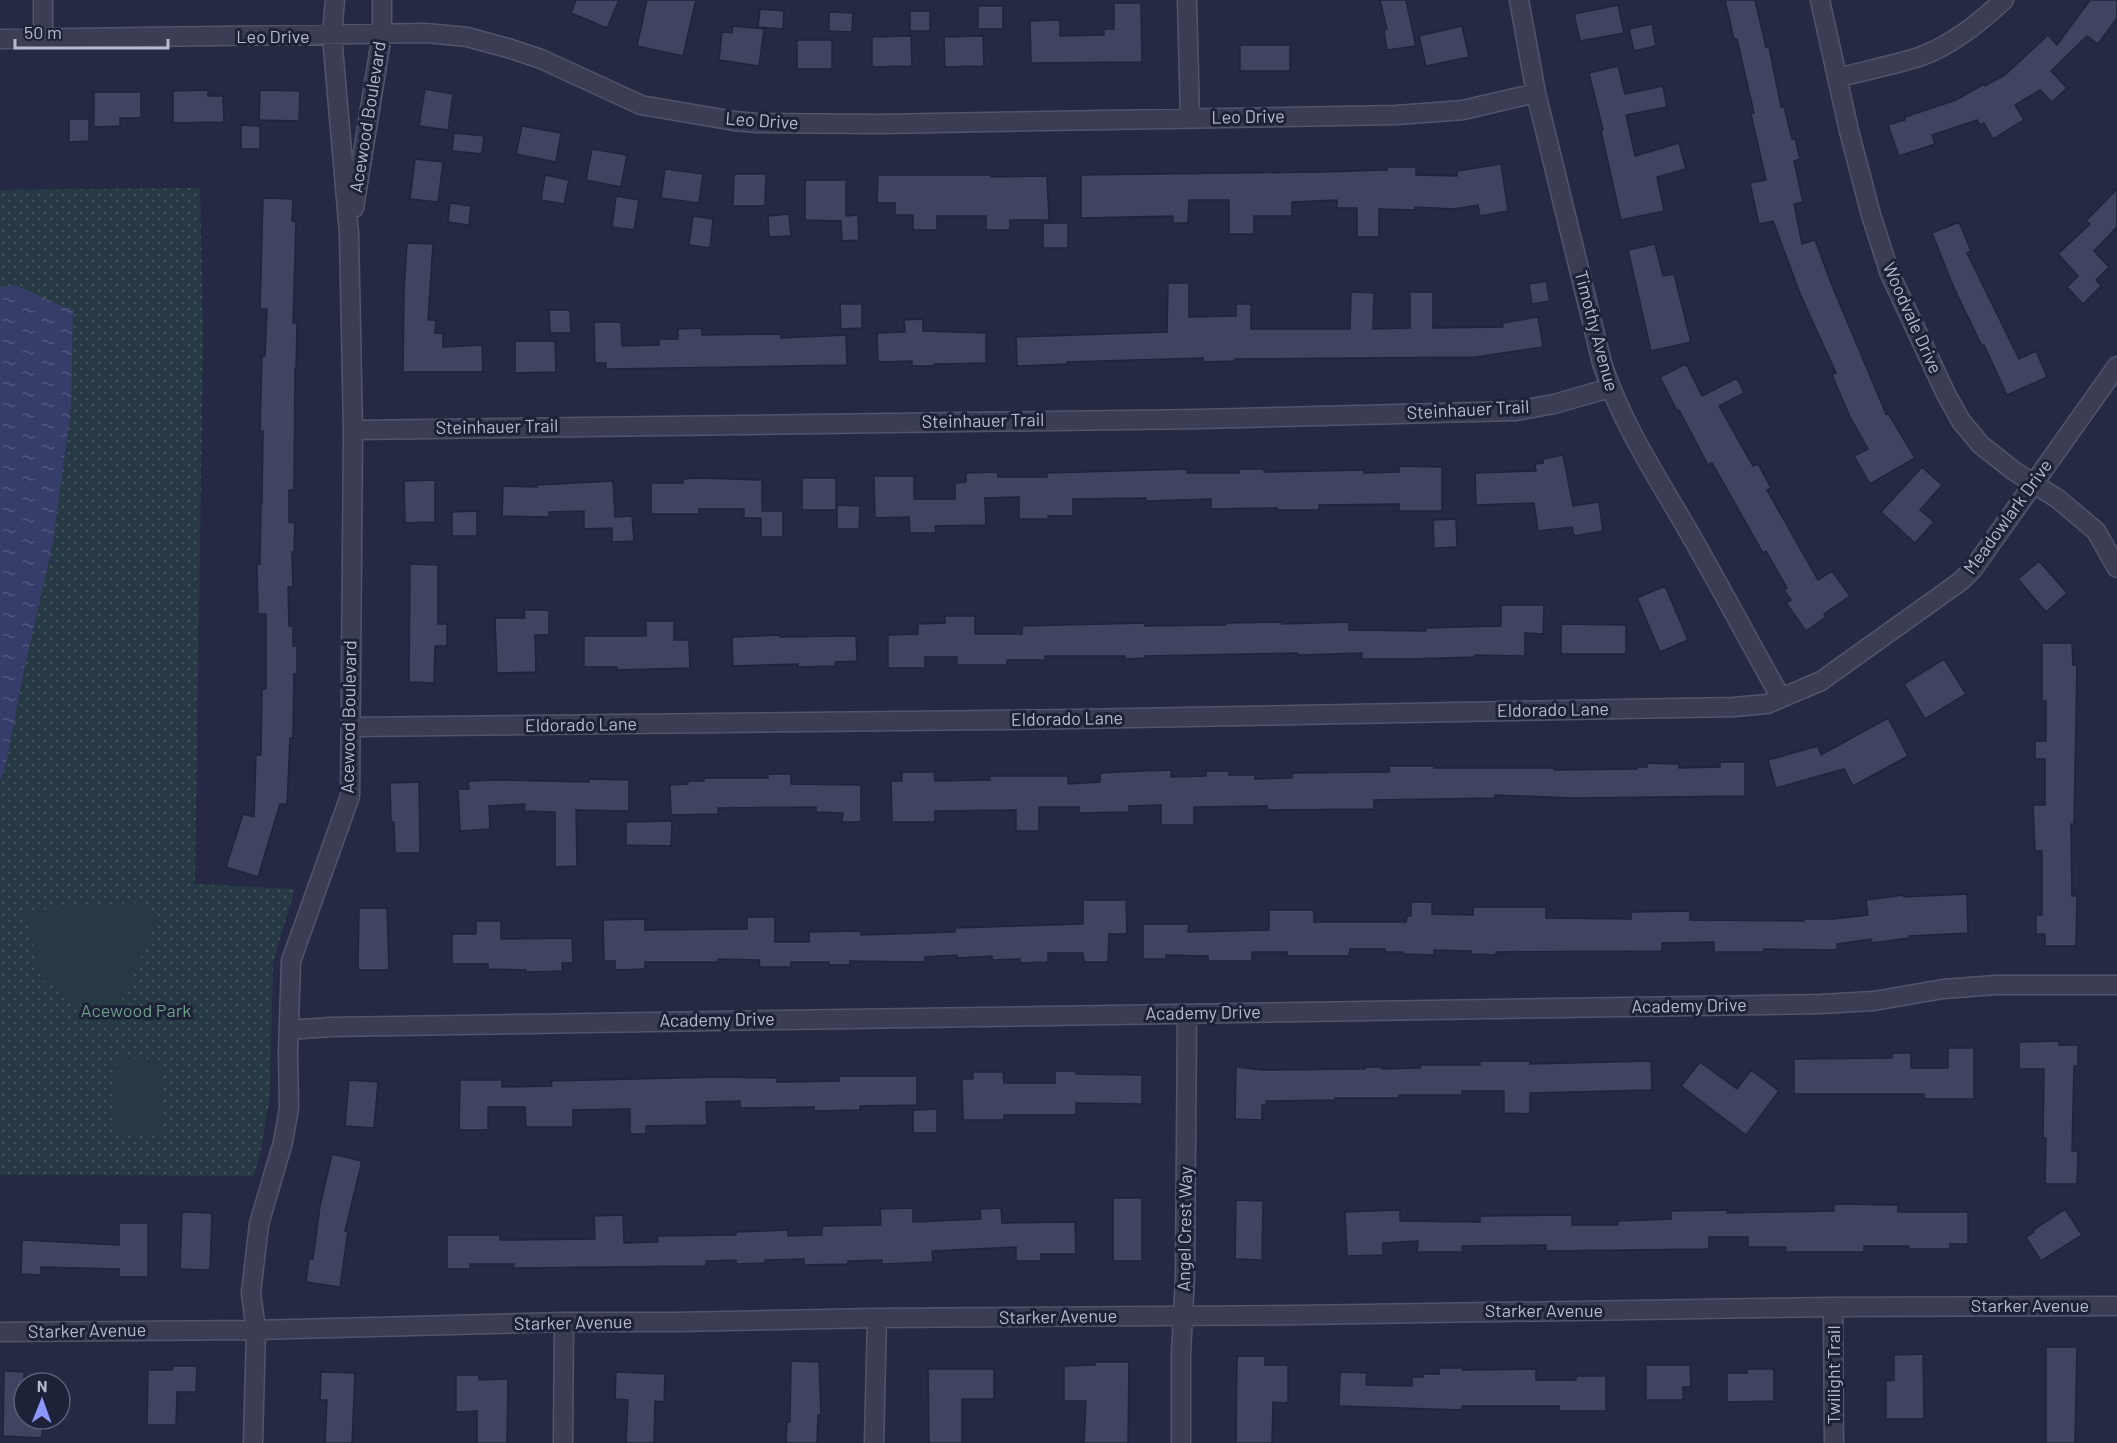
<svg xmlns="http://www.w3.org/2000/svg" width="2117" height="1443" font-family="Barlow,sans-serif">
<defs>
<pattern id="park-dots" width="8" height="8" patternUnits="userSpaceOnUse" patternTransform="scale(1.5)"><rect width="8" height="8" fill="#273944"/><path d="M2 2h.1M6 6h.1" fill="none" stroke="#44545e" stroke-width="1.8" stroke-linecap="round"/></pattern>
<pattern id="water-ripples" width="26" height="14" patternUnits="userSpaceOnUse" patternTransform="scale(1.5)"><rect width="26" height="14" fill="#373d69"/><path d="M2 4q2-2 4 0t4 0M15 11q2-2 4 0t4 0" fill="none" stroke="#52577d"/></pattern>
</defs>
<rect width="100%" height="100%" fill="#252943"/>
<!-- park -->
<path fill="url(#park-dots)" d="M200 188 203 338 195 884 295 889 273 962 270 1096 261 1150 254 1176 0 1175V190Z"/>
<!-- pitch -->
<path fill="#273944" d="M143 902 156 922 111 1025 42 979 24 911Z
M117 1058 163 1060 160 1133 114 1131Z"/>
<!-- water -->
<path fill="url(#water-ripples)" d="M15 285 73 311 71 408 53 542 24 670 7 759 0 781V287Z"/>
<!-- building -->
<path fill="#3f4461" stroke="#20243a" stroke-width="1.5" d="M576 0H619L607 28 571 13Z
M647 0H696L683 56 637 46Z
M1380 0H1406L1416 46 1387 50 1384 30 1387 29Z
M1725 0H1755L1766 47H1769L1781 107 1784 106 1792 139 1795 138 1800 159 1794 161 1803 202 1794 204 1802 244 1815 240 1833 288 1886 414 1888 413 1915 458 1870 484 1854 456 1868 449 1850 417 1832 375 1836 373 1801 296 1773 221 1759 224 1750 183 1766 180 1751 114 1754 113 1737 39H1734Z
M2090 0H2117V18L2098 44 2087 36 2051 71 2067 88 2052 102 2040 90 2015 105 2024 120 1993 139 1984 123 1980 125 1977 120 1932 135 1935 144 1899 156 1888 125 1905 120V117L1956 100 1984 84 1985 86 2005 75 2048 35 2057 45Z
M1114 3H1141L1142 62 1031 63 1030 21 1060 20V36L1104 35V29H1114Z
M1618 5 1624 33 1580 41 1574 14Z
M978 6H1003V29H978Z
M760 9 784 11 783 29 758 27Z
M910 11H930V31H910Z
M829 12 853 13 852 32 829 31Z
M1652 24 1656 46 1634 51 1629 29Z
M733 26 764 29 759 66 719 60 722 32 732 33Z
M1462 26 1469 57 1426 66 1419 36Z
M911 36 912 66 872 67V37Z
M983 36 984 66 945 67 944 37Z
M797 40H832V69H797Z
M1240 45H1290V71H1240Z
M1618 66 1625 94 1663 86 1667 107 1626 115 1635 156 1679 143 1686 169 1657 177 1664 211 1621 220 1601 131 1603 130 1589 73Z
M425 89 453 94 448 130 419 126Z
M208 90V96H223L224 122 173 123V91Z
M260 90 300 91 299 121 259 120Z
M94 92H141V118H120V126L94 127Z
M69 119H89V141L69 142Z
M241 125 260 126V149H241Z
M522 126 561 133 556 162 516 154Z
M454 133 484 136 482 154 452 151Z
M592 149 627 155 621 187 586 180Z
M415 159 443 162 438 202 410 199Z
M1501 164 1508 211 1480 216 1478 205 1453 209 1415 207V210L1379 209V237H1357V208H1337V200L1292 202V216H1254V234H1229V200H1189L1188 223H1173V216L1081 218V175L1320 172 1387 170V167H1416V175L1457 176V171Z
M665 169 703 174 699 203 661 198Z
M734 174H766L765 206H733Z
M545 175 569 180 564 204 541 200Z
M878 175H991V177L1047 176 1049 220H1010V230H986V216H937V230H913V215H895V203H877Z
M805 180H846V216L858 215 859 240 842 241 841 221 805 220Z
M2117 189V227L2094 251 2109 267 2096 280 2101 286 2083 304 2067 287 2078 276 2058 254 2090 224 2086 221Z
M616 196 639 200 634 230 612 227Z
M263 198 293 199 292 221 296 222 293 323H297L296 370 295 369 294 490H289V522L295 523 294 552H292L293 587H288L289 626H293V646H297V674H294L293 738H290L287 804H280L258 877 226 867 243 814 254 817 256 755H261L262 689H266V614H258L257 564H260L261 504H262L263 431H260L262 356H265L267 309H260Z
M450 203 471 206 469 225 448 222Z
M789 214 791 236 769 237 768 216Z
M693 216 713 219 710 248 689 245Z
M1959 222 1971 251 1967 253 2019 359 2036 351 2047 377 2007 395 1984 345 1982 346 1954 288 1932 233Z
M1043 223H1068V248H1043Z
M407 243 433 244 428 320H436L435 333H443V347L482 345 483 372H403L404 291Z
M1655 244 1663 276 1674 274 1691 342 1651 351 1628 250Z
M1546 281 1550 301 1532 304 1529 284Z
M1168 283H1189V317L1236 316V304H1251V329H1350L1351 292 1374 293 1373 329 1410 328V292H1433V328L1503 327 1502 323 1538 317 1543 347 1476 357 1235 359V361L1203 362V358L1067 362V364L1017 366 1016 337 1167 332Z
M840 304H862V328L841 329Z
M549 310H570L571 333H550Z
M923 319V331L986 333V363L934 364V366H912V361L878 362 877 333 905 332 904 320Z
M594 322H621L622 346 659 345V339H678V329L702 328V335L781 334V338L846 335 847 365 606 369V363H595Z
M515 341H555L556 372 515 373Z
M1686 364 1702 396 1737 378 1744 393 1719 406 1753 466 1758 464 1771 488 1767 490 1818 580 1832 571 1850 596 1824 614 1826 617 1806 631 1786 603 1791 600 1784 590 1787 588 1766 551 1763 553 1712 463 1708 465 1679 410 1677 411 1660 377Z
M1563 455 1573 506 1599 502 1603 531 1574 536 1572 527 1538 531 1534 503 1476 505 1475 473 1536 471 1535 464 1543 463V459Z
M1399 466 1442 467V511H1399V504L1319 505V510H1277V508L1211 509V499L1146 501V498L1073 499V516H1048V519H1019V497L985 498 986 525 935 526 936 533H910L909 517 875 518 874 476H914V499H955V483L966 482V473L997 472 998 477H1047V473L1187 469V473H1239V469H1264V472L1364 470V473L1399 472Z
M1922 467 1942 485 1920 510 1934 522 1915 543 1881 512Z
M699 478 762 480V511H783V537H761V518H744V509H699V514H651V483H683V479Z
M802 478H836V510H802Z
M435 480V522L405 523 404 481Z
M613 481 615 517 632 516 634 541 612 542V528L584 529V511L549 512V517L502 516 503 486 537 487V485Z
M837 505 860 506 859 529H837Z
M477 511V536H452V512Z
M1456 519 1457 547 1434 548 1433 520Z
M2039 561 2067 593 2046 612 2018 579Z
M410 564 438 565V624H447V646H435L434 683 409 682Z
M1665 586 1688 640 1660 652 1637 598Z
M1501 605H1544L1543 634 1525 633V656L1475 655V657L1409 659H1362V653L1298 655V653L1145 656V658L1125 659V656H1045V660H1007V665H957V657H925V668H888V635L918 634V624L945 623V616H975V634H1022V626L1145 623V626L1226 625V623L1282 622V624L1349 622V630L1426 631V628L1501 626Z
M524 610H549V635H535L536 672 497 673 495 618H525Z
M646 621H674V640H689L690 668 617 670V667H584V636H646Z
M1561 624 1626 625V654H1561Z
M780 635V637L856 636 857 661 835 662V666L798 667V664L733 666 732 637Z
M2042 643H2072L2073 665H2077L2074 824H2071L2072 896H2077L2076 946H2045V934H2036V915H2042V851H2035L2033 805H2045V759H2035V741H2046V701H2042Z
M1944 659 1966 694 1925 719 1904 684Z
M1888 718 1908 756 1853 786 1844 769 1776 788 1768 760 1818 746 1821 755Z
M1720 762H1745V796L1574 798 1495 795V798L1374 800V809L1267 810V806L1194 807V825H1161V805L1129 806V812L1079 813V807H1039V831H1016V810L935 811V822H892L891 781H902V772H934L935 781 990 780 989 776H1068V784L1100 782V773L1141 771 1171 770V777L1206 776V771H1229V775H1255V779L1292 778V773L1389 772V766H1434V768H1554V770L1637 769V767H1647V763L1679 764V768L1720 767Z
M768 774H791V784L861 785V822H842L843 813 816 812V807L718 808V814L671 815 670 785 688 784V781H704V778H768Z
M589 779 629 780V811L576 810 577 866 555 867V812L524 811 525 804 489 806 490 829 460 831 458 789H469L468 781 501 780 589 782Z
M419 782 420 853H395L394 822H391L390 783Z
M672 821 671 846 626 845V822Z
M1967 894 1968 933 1909 936V938L1872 943 1871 939 1837 944V950L1764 949V952H1714V942L1662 943V951L1496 952V955L1471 954V951L1434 950V955L1403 954V952H1385V949H1350L1349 956H1287V952H1252V961H1208V956L1166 955V959H1143V924H1189L1188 932 1269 930V910H1314V922H1406L1407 916H1411V902H1432V914L1473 915V907H1546V918L1631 919V912L1690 911V920L1804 921V919H1833L1868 915 1866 900 1904 895V897Z
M1083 900H1126L1127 934H1109L1108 962H1084L1083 953H1048V962L1020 963V959L992 960V956L957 958V955L925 957V962L850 961V965H829V962H791V967H760L759 960 718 959V962H645V969L615 970V961H604L603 920 645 919V930L747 929V917H775V942H809V932L861 931V935L955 932V928L1083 924Z
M359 908H387L389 970H358Z
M476 921H501V939L572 938 573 963H562L563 971 526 972V970L488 969V964H452V934H476Z
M2059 1041V1045H2078V1066H2074L2072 1151H2078L2077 1184H2045L2046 1138H2043L2044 1069H2019V1042Z
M1948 1048H1974V1099H1924V1094H1794V1059L1892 1058V1053H1911V1068H1948Z
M1480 1061H1530V1064L1651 1061 1652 1090 1530 1093V1114L1504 1113V1091H1462V1095H1399V1098H1335V1100L1266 1101V1105H1262V1120L1235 1119 1236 1067 1263 1070 1355 1069H1365V1067H1381L1382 1069 1420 1068V1065H1480Z
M1700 1062 1737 1089 1751 1070 1779 1091 1746 1135 1681 1086Z
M1055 1071H1076V1074L1142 1075V1104L1076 1103V1115H1004V1120H963L962 1079H973V1072H1003L1004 1083H1055Z
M839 1076H917V1105L860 1106V1110L814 1111V1107L740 1108V1101L706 1102 707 1125 646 1126V1134H630V1109L573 1110V1127H526L525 1107H488V1130H459L460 1080H502V1087L552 1086 551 1081 717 1077 777 1078V1082H788L839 1081Z
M349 1080 378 1082 374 1128 345 1126Z
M937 1109V1133H913V1110Z
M332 1154 362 1161 345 1231H348L340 1287 306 1282 309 1259H313L320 1206Z
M1113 1198H1142V1261H1113Z
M1236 1200 1263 1201 1262 1260 1235 1259Z
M1834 1204 1898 1205V1212H1968V1244H1950V1249H1909V1246H1864V1252H1786V1247H1748V1237H1709V1249L1546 1251V1245L1462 1246V1252H1417L1418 1241 1383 1243V1255L1347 1256 1345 1212 1400 1210V1221L1480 1222V1216L1572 1215V1225H1618V1221L1671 1219V1211L1727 1210V1213L1834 1211Z
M913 1208V1222L981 1219 980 1209 1001 1208 1002 1223 1075 1222 1076 1254H1041V1261H1016V1247L932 1251 933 1262 882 1264V1260L848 1261V1264L804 1265V1259L765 1260V1263L736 1264V1260L706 1261V1266L514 1268V1264H470V1269H447V1235H500V1240L595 1239 594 1216 623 1215 624 1243 658 1242 657 1236 736 1235V1232L788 1230V1236L822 1235V1226L881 1225 880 1209Z
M2065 1209 2082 1235 2041 1261 2026 1237 2034 1232 2033 1230Z
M182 1212 212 1213 210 1270 180 1269Z
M119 1223H148V1277H119V1269L41 1267V1275L21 1274 22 1240 119 1245Z
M2046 1347H2077L2075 1443H2046Z
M1923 1354 1924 1419H1886V1381L1894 1380V1355Z
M1237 1356H1265V1365H1288V1403L1273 1402 1272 1443H1236Z
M791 1361 819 1362 821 1415H818L817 1443H786L787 1422H790Z
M1095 1362H1129L1128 1443H1084L1086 1401H1064V1366L1095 1365Z
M1646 1365H1690L1691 1387H1683V1400H1646Z
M173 1366H197L196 1392H177L176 1425H147L148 1370H172Z
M1439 1368H1463V1370L1536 1369V1380H1576V1376H1606V1411H1559V1406H1462V1410L1339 1406 1340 1372 1367 1373 1366 1385 1412 1386V1377H1423V1374H1439Z
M928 1369H994V1399H962V1443H929Z
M1747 1369H1774V1401L1727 1402V1373H1747Z
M4 1371 24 1372V1419H43L42 1438 3 1436Z
M321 1372 355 1373 352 1443H325L327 1400H320Z
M616 1372 665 1374 664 1402 655 1401 654 1443H626L628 1400 615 1399Z
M456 1375H479V1380L508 1379 507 1443H477V1411L456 1412Z"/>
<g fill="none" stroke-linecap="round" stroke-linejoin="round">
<defs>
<path id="minor" d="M43 0V38
M1187 0 1190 117
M1519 0 1536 93 1602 363C1622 425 1658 478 1690 534 1721 588 1750 643 1781 698
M1820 0 1849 131 1871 215 1890 274 1946 394 1961 421 1981 445 2014 471 2058 499 2096 531 2117 568
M0 39 426 33 467 37 508 48 541 59 641 105 734 121 758 123 879 124 1397 115 1463 110 1536 93
M1837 78C1864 71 1893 65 1919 57 1951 46 1980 22 2004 0
M354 208 382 34V0
M353 430 1200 419 1516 411 1554 404 1610 388
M352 727 1075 719 1734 707 1767 704 1821 681 1961 581 1973 569 2117 366
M289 1030 330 1027 1821 1004 1874 1001 1943 989 1996 985H2117
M1833 1307 1834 1443
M0 1332 256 1330 564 1322H676L877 1318 1299 1315 1833 1307 2117 1306
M253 1443 256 1330 251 1293 259 1224 283 1142 289 1108 288 1053 291 961 350 796 353 430 349 233 332 36 335 0
M563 1443 564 1322
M874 1443 877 1318
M1181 1443V1353L1185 1277 1187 1014"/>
</defs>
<!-- minor casing -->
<use href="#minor" stroke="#52556a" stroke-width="21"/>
<!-- minor -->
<use href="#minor" stroke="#3a3d53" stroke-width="18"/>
</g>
<g text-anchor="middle" stroke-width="6" stroke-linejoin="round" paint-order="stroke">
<!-- street labels -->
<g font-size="18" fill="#b7b9cd" stroke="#1e2238">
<text x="273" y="43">Leo Drive</text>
<text transform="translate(368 117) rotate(-81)" y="6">Acewood Boulevard</text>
<text transform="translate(1248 117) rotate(-1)" y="6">Leo Drive</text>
<text transform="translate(762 121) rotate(4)" y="6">Leo Drive</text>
<text transform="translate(1912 318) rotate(66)" y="6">Woodvale Drive</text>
<text transform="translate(1596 331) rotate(75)" y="6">Timothy Avenue</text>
<text transform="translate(1468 410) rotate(-3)" y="6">Steinhauer Trail</text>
<text transform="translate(983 421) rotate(-1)" y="6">Steinhauer Trail</text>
<text transform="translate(497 427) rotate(-1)" y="6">Steinhauer Trail</text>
<text transform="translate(2008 517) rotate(-54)" y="6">Meadowlark Drive</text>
<text transform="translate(1553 710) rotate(-1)" y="6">Eldorado Lane</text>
<text transform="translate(349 717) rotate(-89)" y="6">Acewood Boulevard</text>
<text transform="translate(1067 719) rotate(-1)" y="6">Eldorado Lane</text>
<text transform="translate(581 725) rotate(-1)" y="6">Eldorado Lane</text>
<text transform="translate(1689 1006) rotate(-1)" y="6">Academy Drive</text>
<text transform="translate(1203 1013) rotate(-1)" y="6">Academy Drive</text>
<text transform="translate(717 1020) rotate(-1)" y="6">Academy Drive</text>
<text transform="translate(1185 1229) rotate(-89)" y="6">Angel Crest Way</text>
<text x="2030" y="1312">Starker Avenue</text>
<text x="1544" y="1317">Starker Avenue</text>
<text transform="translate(1058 1317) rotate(-1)" y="6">Starker Avenue</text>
<text transform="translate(573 1323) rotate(-1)" y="6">Starker Avenue</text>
<text transform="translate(87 1331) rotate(-1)" y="6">Starker Avenue</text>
<text transform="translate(1834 1375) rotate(-90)" y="6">Twilight Trail</text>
</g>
<!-- park labels -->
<g font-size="18" fill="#6d9f87" stroke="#1e2238">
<text x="136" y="1017">Acewood Park</text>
</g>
</g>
<!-- north arrow -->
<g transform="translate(42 1401) rotate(1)"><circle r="28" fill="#1e2238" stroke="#5b5e74" stroke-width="1.5"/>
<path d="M0-4.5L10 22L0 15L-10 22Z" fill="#8b97fd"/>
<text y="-9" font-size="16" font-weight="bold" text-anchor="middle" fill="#b7b9cd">N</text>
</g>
<!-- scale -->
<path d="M15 39v9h153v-9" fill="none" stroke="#b7b9cd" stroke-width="3"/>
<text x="24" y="39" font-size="18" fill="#b7b9cd" stroke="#1e2238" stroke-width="4.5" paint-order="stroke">50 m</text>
</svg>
